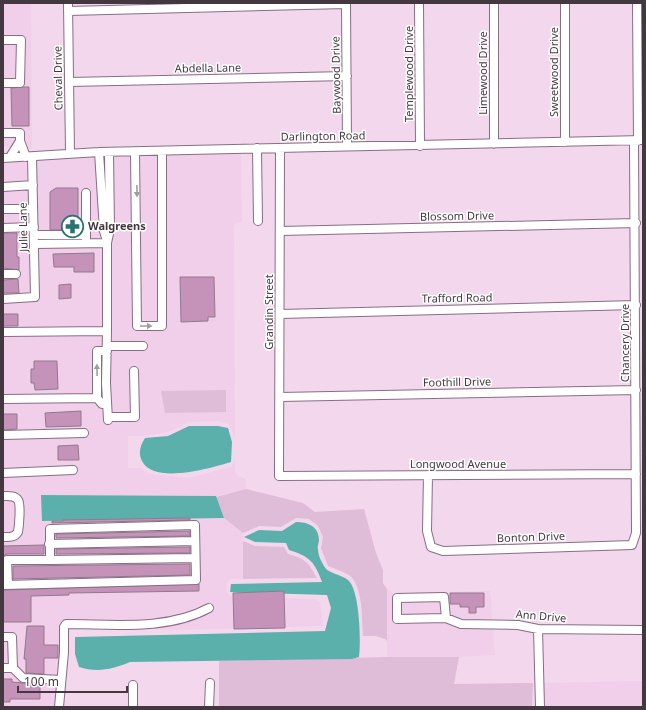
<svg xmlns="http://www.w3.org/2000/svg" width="646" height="710" font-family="'Noto Sans',sans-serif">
<rect width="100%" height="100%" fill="#f3d8ed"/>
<!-- built -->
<path fill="#f1cee9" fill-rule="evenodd" d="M3 3H31L32 149 3 146Z
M241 153 242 222H237L234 226 235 438 229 424 218 421 189 422 168 432 142 436H128V468H141L149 474 188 478 231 467 234 463 235 455V472L238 476 246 479V489L216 496 42 495V521L224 518 243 533V579H231L227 583 226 591 230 596 314 599 320 602 323 626 179 630 70 627 67 671 56 707H3V162L71 157ZM225 390 226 412 161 391H162Z
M387 589 392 593 490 591 495 655 459 657H387Z
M643 681V707H540L539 683Z"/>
<!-- green -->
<path fill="#dfbcd7" d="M226 390V412L165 413 161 391Z
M246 489 303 503 315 512 364 509 376 553 383 570V583L387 589V641L385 639 375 636H363C362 620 363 585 349 575 342 571 335 569 328 566L321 548 323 537 318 526 309 519 296 518 281 527 259 526 243 533V541L255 546 284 547 288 554C306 559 308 562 317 578L243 579V533L224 518 216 497Z
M387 657H459L454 684 533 683 532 707H219V661Z"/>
<!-- water -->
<path fill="#5cb0ac" d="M189 426H218L228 428 232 442 231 462C211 468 154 485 142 461 138 453 140 446 145 438L168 436Z
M41 495 216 496 224 518 42 521Z
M296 522C307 522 319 526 319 540 319 543 317 546 318 549 318 555 321 561 324 566 328 574 341 574 348 580 360 590 361 642 359 657L352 659 130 662C113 669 97 673 79 667L75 654V637L325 631 331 608 327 595 230 592 231 584 322 582C315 562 309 556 289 550L286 543 255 542 244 537 259 530 282 531Z"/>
<!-- building -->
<path fill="#c592ba" stroke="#92798c" d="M23 87H29V126H12L11 88Z
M56 188H78V230H50V192Z
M3 233H17V257H19V270L3 268Z
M94 253V272H74V267H54L53 254Z
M180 277H214L215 317H208V321L181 322Z
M18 279 19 293H3V280Z
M71 284V298L59 299V285Z
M3 314H18V326H3Z
M34 361H57L58 389 35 390 34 383H31V369H34Z
M81 411V426L46 427 45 413Z
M3 414H17V429L3 430Z
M78 445 79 460H58V446Z
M190 518V520L52 523V521H63V520Z
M190 531V536L56 538V534Z
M44 545V554H7L3 556V546Z
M190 547V553L56 554V549Z
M190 564V575L13 579V566Z
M199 584V591L69 593V595L31 596V622H3V590Z
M284 591 285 628 234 629 233 593Z
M450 593H484V607H476V613H469V607H460V604H450Z
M27 626H44V645H58V658H44V674L26 673V659H24Z
M3 679H12V682L23 683 40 684V699H10V702H3Z"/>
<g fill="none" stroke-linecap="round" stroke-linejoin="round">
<defs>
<path id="minor" d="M68 3 70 153
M346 3 347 146
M419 3 420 146
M494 3V144
M565 3V142
M637 3 638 141
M68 11 346 4
M3 40H21L20 83H3
M69 82 347 76
M3 133H20V141L26 157
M257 148 258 221
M280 148 279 476 636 474
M99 152 104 231 107 241
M135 152 137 326H162V151
M10 157 20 141
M3 158 99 152 643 140
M3 187 33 185
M86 193V240
M3 209H33
M3 228 34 227
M280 231 636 223
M34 235H86
M34 244 107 243
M3 274H16
M3 299 35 297 32 157
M280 314 636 305
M107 331 106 383 108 420
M3 332 107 331V243L110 229 109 152
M107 346H143
M107 351H97V398L102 404H107
M280 397 636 390
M3 399 97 398
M108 417H135L134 371
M3 435 84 433
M3 473 73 470
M428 475 427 531 431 547 443 551 632 545 636 533 634 141
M3 496C8 496 15 495 18 500 21 505 19 526 18 532 14 538 9 537 3 537
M49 544 195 541
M50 560 195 558
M3 585H5L196 580 195 525 50 529V560H7L8 585
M446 618 444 597 397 598V619L446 618 461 624 518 625 538 629 643 630
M538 629 540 707
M3 637H12L13 668
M3 668H13L23 678 61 680
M133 685V707
M59 707 64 652V627L66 624C112 624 167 631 209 608
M209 707 210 683"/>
</defs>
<!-- minor casing -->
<use href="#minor" stroke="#876e82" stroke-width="10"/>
<!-- minor -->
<use href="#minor" stroke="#fff" stroke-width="8"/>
</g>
<!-- one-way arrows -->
<defs><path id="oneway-solid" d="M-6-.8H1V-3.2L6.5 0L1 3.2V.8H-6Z"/></defs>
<g fill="#a19ca0">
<use href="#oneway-solid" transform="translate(137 191) rotate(89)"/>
<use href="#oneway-solid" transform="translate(146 326)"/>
<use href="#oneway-solid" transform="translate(97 370) rotate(-91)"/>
</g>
<!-- icons -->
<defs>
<symbol id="pharmacy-ring" viewBox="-11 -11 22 22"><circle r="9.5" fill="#fff" stroke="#297370" stroke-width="1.5"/><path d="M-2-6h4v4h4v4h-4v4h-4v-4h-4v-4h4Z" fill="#297370"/></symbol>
</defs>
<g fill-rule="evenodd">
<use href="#pharmacy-ring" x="60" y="214" width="25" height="25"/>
</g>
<g text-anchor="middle" stroke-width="3" stroke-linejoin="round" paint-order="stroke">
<!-- street labels -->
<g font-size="11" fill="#433840" stroke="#fff">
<text transform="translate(208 68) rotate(-1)" y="4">Abdella Lane</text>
<text transform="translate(554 72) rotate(-90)" y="4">Sweetwood Drive</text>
<text transform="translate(483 73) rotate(-90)" y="4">Limewood Drive</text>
<text transform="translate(409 74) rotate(-90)" y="4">Templewood Drive</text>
<text transform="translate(336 75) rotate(-91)" y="4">Baywood Drive</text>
<text transform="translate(58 78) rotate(-91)" y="4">Cheval Drive</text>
<text transform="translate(323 136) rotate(-1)" y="4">Darlington Road</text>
<text transform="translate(457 216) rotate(-1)" y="4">Blossom Drive</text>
<text transform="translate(23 227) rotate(-91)" y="4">Julie Lane</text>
<text transform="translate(457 298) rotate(-1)" y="4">Trafford Road</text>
<text transform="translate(269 312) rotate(-90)" y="4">Grandin Street</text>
<text transform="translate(625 343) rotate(-90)" y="4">Chancery Drive</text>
<text transform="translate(457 382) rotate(-1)" y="4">Foothill Drive</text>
<text x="458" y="468">Longwood Avenue</text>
<text transform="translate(531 537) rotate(-2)" y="4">Bonton Drive</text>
<text transform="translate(541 616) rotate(5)" y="4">Ann Drive</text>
</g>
<!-- poi labels -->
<g font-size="11" font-weight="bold" fill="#433840" stroke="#fff" text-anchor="start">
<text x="88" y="230">Walgreens</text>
</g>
</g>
<!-- border -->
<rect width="646" height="710" fill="none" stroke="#433840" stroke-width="8"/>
<!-- scale -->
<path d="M18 686v6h109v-6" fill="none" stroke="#433840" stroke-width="2"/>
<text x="24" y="686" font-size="12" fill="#433840" stroke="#ffffff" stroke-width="3" paint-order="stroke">100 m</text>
</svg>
